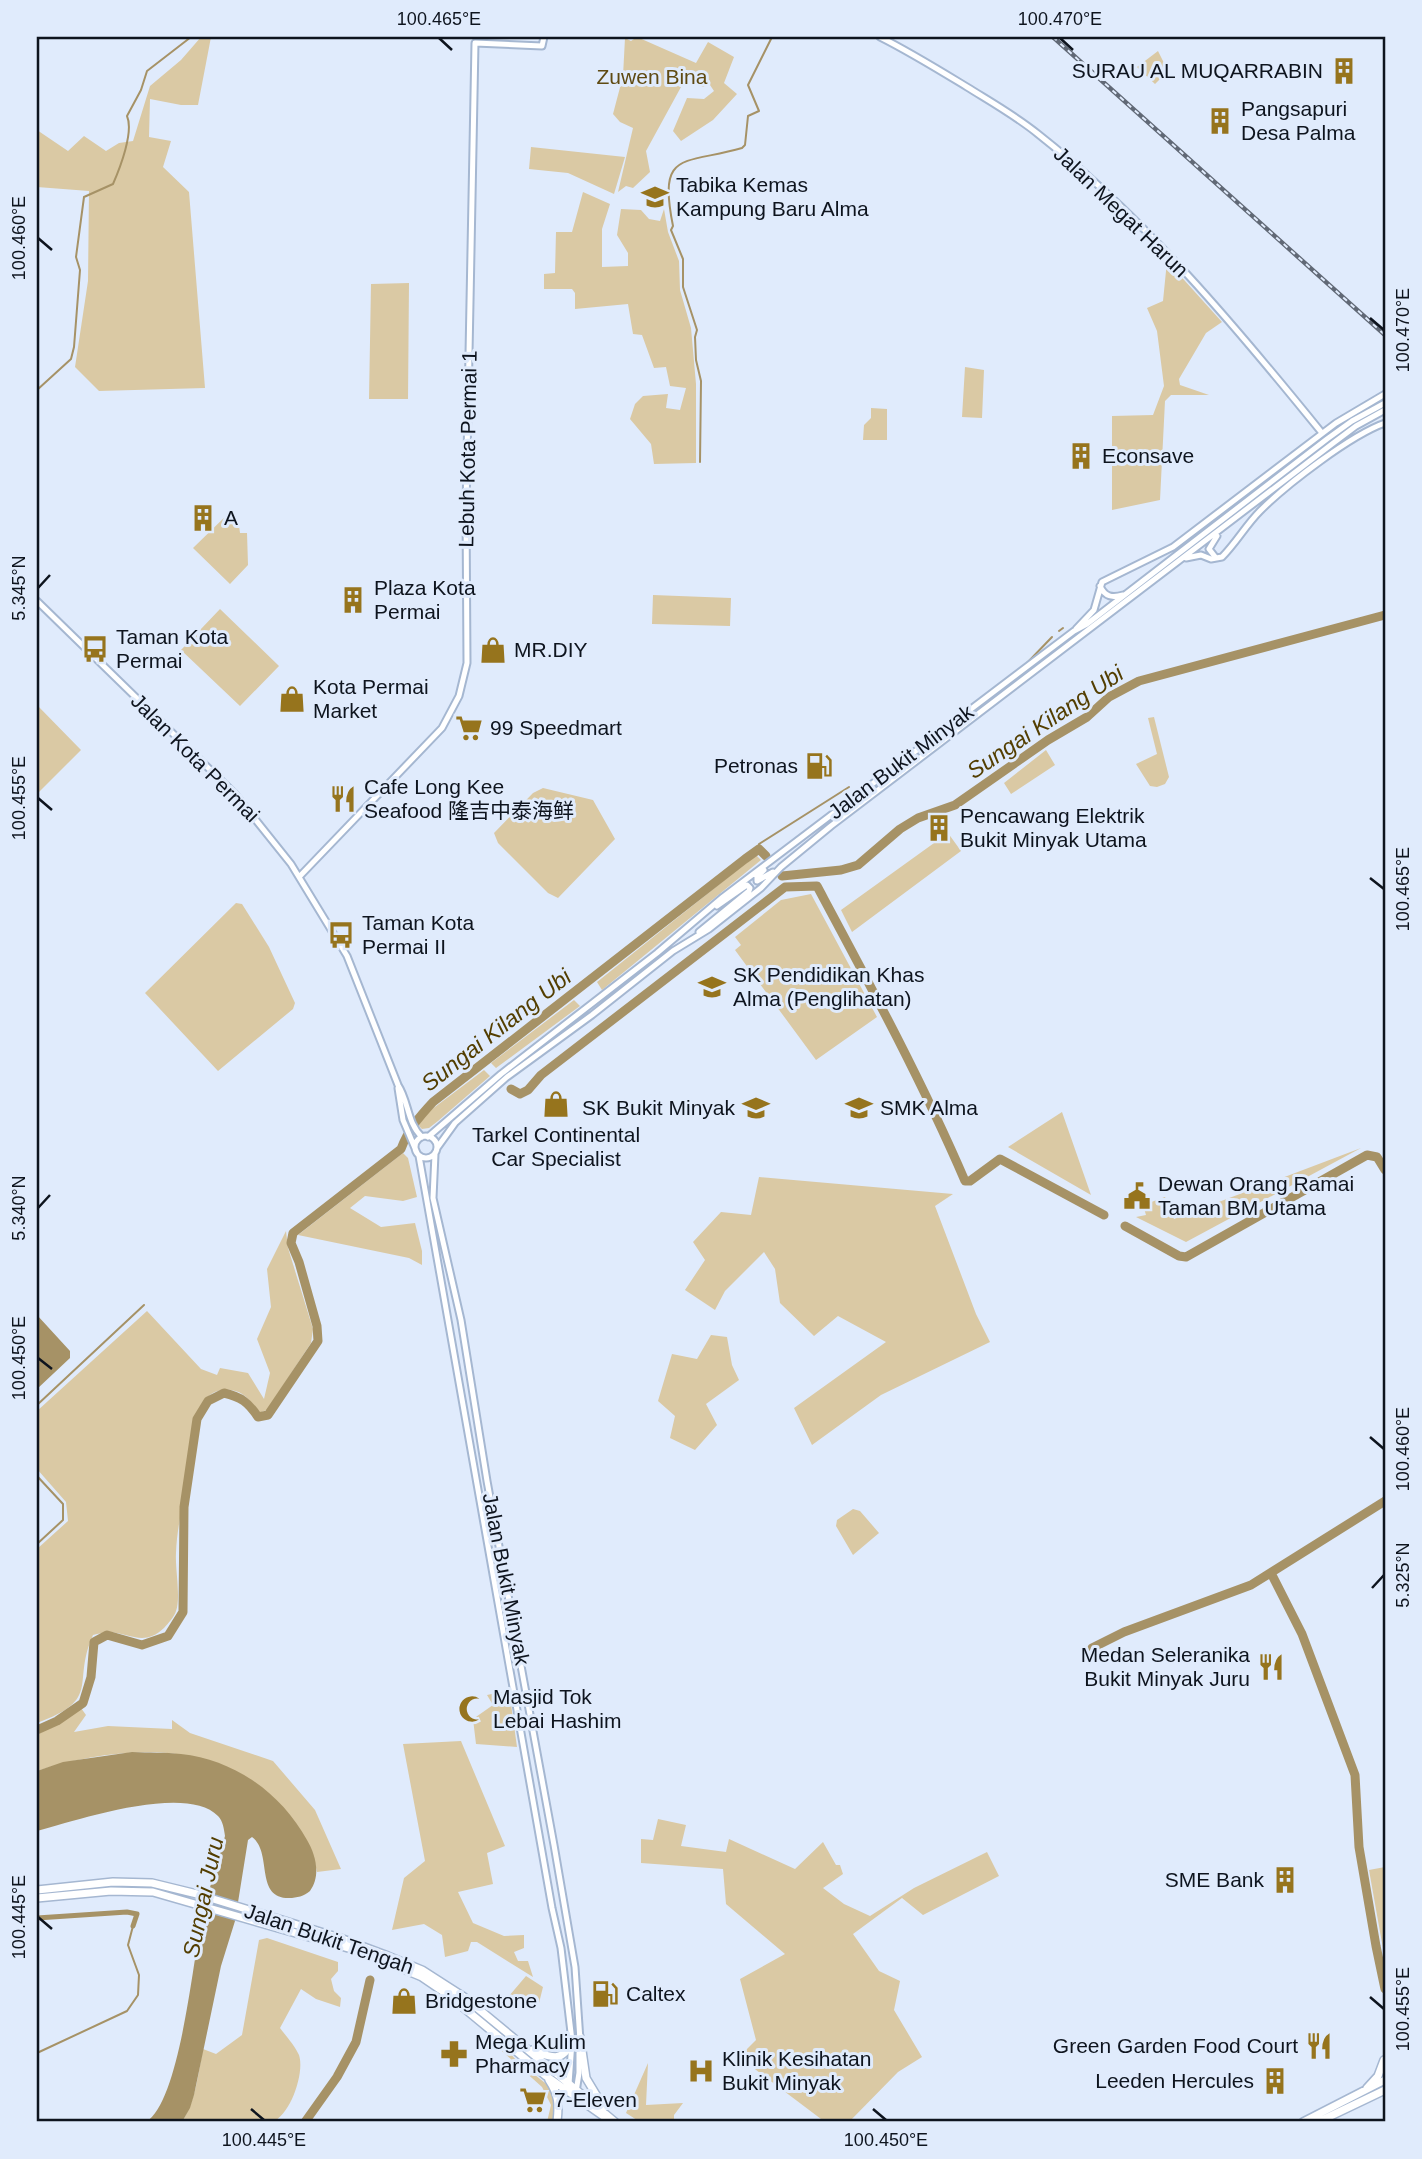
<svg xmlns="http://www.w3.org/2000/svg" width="1422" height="2159" font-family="Helvetica,'Noto Sans SC',sans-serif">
<rect width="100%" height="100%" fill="#e0ebfc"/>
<!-- green -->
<path fill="#dac9a4" d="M201 37H211L198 105H181L150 99 149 137 171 141 163 167 189 192 205 388 99 391 75 367 88 281 89 191 37 187V130L68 151 84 136 106 151 119 143 133 141 150 86 181 60Z
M637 37 696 63 708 42 734 57 724 83 737 94 713 120 681 141 673 131 687 98 704 99 714 91 710 85 702 87 692 79 681 87 646 151 650 172 633 188 626 186 618 192 633 128 620 122 613 114 623 76 625 38 631 41Z
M1158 51 1168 71 1155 84 1137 67Z
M531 147 625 157 614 194 568 173 529 169Z
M583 192 610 204 602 229V267L628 266V253L617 235 621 209 641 210 649 219 660 221 664 209 668 232 679 261 680 290 691 328 696 384V463L654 464 651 444 630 419 635 404 643 396 668 394 666 408 680 410 686 388 670 386 666 367 654 368 642 335 633 334 628 304 575 309V293L572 289H544V274L555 273 556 232H572Z
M1167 261 1222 322 1206 333 1179 379 1180 385 1209 395H1171L1165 401 1160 500 1112 510V416L1153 415 1164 386 1157 331 1147 308 1163 301Z
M409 283 408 399H369L371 284Z
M965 367 984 370 982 418 962 417Z
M871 408 887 409V440H863L864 425 871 418Z
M231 511 238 518 240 533H247L248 565 230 584 193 548Z
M653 595 731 598 730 626 652 624Z
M220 609 279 666 240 706 181 650Z
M37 705 81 750 37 794Z
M1154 717 1169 777 1165 784 1157 787 1150 786 1136 764 1157 754 1148 718Z
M1046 750 1055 765 1011 794 1004 783Z
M543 788 593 800 615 839 558 898 548 893 498 843 494 833 533 793Z
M948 833 961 851 852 932 841 910Z
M756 855 761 860 602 990 597 982Z
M811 894 877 1017 816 1060 735 950 741 945 735 937 781 900Z
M236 903 242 904 269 947 295 1003 293 1009 218 1071 145 993Z
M574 1000 580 1006 496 1068 491 1063Z
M484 1070 490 1076 438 1121 429 1128 422 1129 419 1126 423 1116Z
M1062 1112 1091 1195 1008 1147Z
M1361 1148 1186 1242 1136 1217 1146 1215 1143 1205 1165 1197 1174 1219Z
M403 1153 408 1158 417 1197 403 1201 365 1196 350 1208 381 1227 415 1223 422 1251V1265L409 1258 298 1235Z
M759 1177 953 1194 935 1206 976 1314 990 1342 881 1395 812 1445 794 1408 886 1342 838 1316 814 1336 780 1303 775 1269 764 1252 725 1291 715 1310 685 1290 705 1260 693 1242 721 1212 751 1215Z
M286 1231 288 1248 313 1329 311 1343 267 1410 259 1413C251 1402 245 1392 231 1390 190 1386 194 1442 189 1469 185 1497 177 1524 176 1553 175 1569 181 1597 176 1611 175 1616 167 1625 164 1628 144 1647 130 1633 109 1632 104 1632 98 1634 93 1635 71 1684 103 1699 37 1723V1549L68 1521 66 1502 37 1469V1411L147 1311 201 1369 217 1375 220 1368 248 1373 264 1399 270 1373 257 1339 271 1307 267 1269Z
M711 1335 727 1337 732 1365 739 1380 706 1404 717 1425 695 1450 670 1438 675 1416 658 1401 672 1354 697 1359Z
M853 1509 860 1511 879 1533 853 1555 836 1526 837 1520Z
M501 1692 511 1704 517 1747 476 1744 473 1719 493 1705 487 1695Z
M81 1708 86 1715 74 1732 108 1726 172 1729V1720L190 1733 273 1761 315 1810 341 1869 317 1872C312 1845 300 1827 282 1807 221 1737 118 1745 37 1771V1735Z
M461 1741 505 1846 487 1853 493 1884 458 1892 473 1923 504 1936 524 1935V1948L514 1952 518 1961H528L533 1977 477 1942H471L468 1951 445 1957 442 1935 424 1924 392 1930 404 1878 425 1861 403 1744Z
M658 1819 686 1825 681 1846 726 1852 729 1839 795 1869 823 1842 836 1865H840L843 1874 823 1888 844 1904 870 1916 914 1888 987 1852 999 1876 923 1915 902 1898 853 1934 879 1971 900 1981 894 2010 922 2057 898 2072 849 2122H825L739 2057 756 2040 740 1979 785 1954 726 1904 723 1869 641 1863V1839L653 1840Z
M1385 1867V1960L1369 1870Z
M267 1938 338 1962V1971L331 1979 334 1991 341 1998 340 2007 316 1999 301 1989 280 2028C286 2036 295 2046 299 2055 305 2073 290 2116 272 2122H182C196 2100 198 2074 203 2049L216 2054 242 2035 259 1940Z
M526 1976 543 1987 539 2003 509 1996Z
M487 2034 504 2046 516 2060 554 2090 555 2114 553 2122H547L551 2105 542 2087 485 2036Z
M648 2063 646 2105 683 2103 674 2115V2122H640L626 2113Z"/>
<!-- water -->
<path fill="#a69266" d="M37 1315 70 1351V1358L37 1389Z
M132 1752C149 1753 165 1752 181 1754 235 1760 281 1793 307 1840 316 1855 321 1876 310 1891 304 1896 297 1898 289 1898 254 1898 273 1852 252 1837L248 1840 235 1921 221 1966 194 2095 190 2108 182 2122H146C179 2102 192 1969 200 1929 206 1898 216 1867 225 1836 224 1829 223 1821 218 1816 186 1783 75 1821 37 1831V1771L63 1762Z"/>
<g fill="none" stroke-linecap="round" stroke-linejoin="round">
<!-- stream -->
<path stroke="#a69266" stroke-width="2" d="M37 390 71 359 74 347 80 270 76 257 84 197 113 184C120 168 134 132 127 116L141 90 147 71 191 37
M700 462 701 381 696 360 695 337 697 330 683 287V259L671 230 673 226C658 150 682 165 742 148L745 145 748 116 759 111 748 85 772 37
M1059 631 1063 628
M1027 663 1052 637
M1003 682 1018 670
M759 849V844L849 787
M37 1405 144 1305
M37 1476 63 1504V1520L37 1544
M37 2053 127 2011 138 1995 139 1975 128 1945 133 1926"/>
<!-- canal -->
<path stroke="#a69266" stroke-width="5" d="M37 1918 127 1912 137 1914 133 1926"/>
<!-- river -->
<path stroke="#a69266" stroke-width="9" d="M782 876 841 870 858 865 900 829 918 818 955 805 1048 740 1087 717 1109 697 1139 681 1385 615
M511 1089 520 1094 528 1090 541 1075 785 887 817 886C869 983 921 1079 965 1181H970L1000 1159 1104 1215
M1125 1226 1179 1256 1186 1257 1367 1155 1377 1157 1385 1170
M1271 1573 1302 1634 1355 1775 1359 1847 1376 1946 1385 1989
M1092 1648 1124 1632 1251 1585 1385 1501
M37 1730 57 1721 83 1703 91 1677 94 1642 107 1635 142 1645 168 1636 183 1612 184 1507 197 1419 208 1401 224 1393C241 1397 248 1402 258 1417L268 1415 318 1341 317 1326 299 1262 291 1243 293 1233 401 1149C408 1130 419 1117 433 1102L745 859 759 849 766 856
M305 2122 337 2077 356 2042 370 1980"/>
<defs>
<path id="secondary" d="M880 37C910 52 939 70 967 87 991 102 1016 116 1038 134 1146 219 1236 327 1322 433
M1186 558 1201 555 1211 559 1222 557C1236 543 1246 525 1260 511 1287 484 1351 435 1385 423
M1216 558 1209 549 1217 536
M1100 586C1105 597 1112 598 1123 595
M37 601 235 794 291 864 347 956 398 1085C409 1102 407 1123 422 1137
M1076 629 1094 610 1102 582 1173 547 1336 423 1385 394
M764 870 757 877V881L773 872
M300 876 442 728 459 696 467 663 466 509 475 43 542 46 544 37
M699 932 749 891 750 888 747 885 717 906
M398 1088 403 1120 417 1153
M415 1147a11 11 0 1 1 22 0a11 11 0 1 1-22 0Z
M428 1137 501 1074 657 953 723 897 1074 631 1087 624 1327 439 1352 421 1385 403
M437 1148 455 1123 507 1077 592 1015 673 951 709 929 761 888 781 867 831 826 1332 444 1356 426 1385 410
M435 1154 433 1198 461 1320 487 1481 554 1845 575 1967 580 2040
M419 1156 552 1908 561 1948 572 2041 569 2084
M576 2092 579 2073V2053"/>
<path id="highway" d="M37 1890 113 1882 152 1883 197 1894 340 1938 388 1956 422 1970 464 1997 615 2122
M37 1898 111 1891 153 1892 362 1952 422 1977 447 1994 546 2076 606 2118
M580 2037 586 2078 604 2108
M532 2050C551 2057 562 2064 572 2041
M549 2080C559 2095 559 2105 557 2122
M1367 2088 1378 2076 1384 2060
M1303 2122 1385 2080
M1318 2122 1385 2090"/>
</defs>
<!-- secondary casing -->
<use href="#secondary" stroke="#a5b7d1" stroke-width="9"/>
<!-- highway casing -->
<use href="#highway" stroke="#a5b7d1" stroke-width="10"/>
<!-- secondary -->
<use href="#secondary" stroke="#fff" stroke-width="5"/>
<!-- highway -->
<use href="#highway" stroke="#fff" stroke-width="7"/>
<defs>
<path id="rail" d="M1053 37 1385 335"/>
</defs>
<!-- rail casing -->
<use href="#rail" stroke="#616976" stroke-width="4.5"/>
<!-- rail -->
<use href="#rail" stroke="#e0ebfc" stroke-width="2" stroke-dasharray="5" stroke-linecap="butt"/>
</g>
<!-- ticks -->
<path fill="none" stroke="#0e141e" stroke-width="2.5" d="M439 38 452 50M1060 38 1073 50M38 238 52 250M1370 318 1384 330M38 588 50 575M38 798 52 810M1370 878 1384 889M38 1208 50 1195M38 1358 52 1369M1370 1437 1384 1449M1372 1588 1384 1575M38 1917 52 1929M1370 1997 1384 2009M251 2109 264 2120M873 2109 886 2120"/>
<!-- icons -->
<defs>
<symbol id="building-bare" viewBox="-9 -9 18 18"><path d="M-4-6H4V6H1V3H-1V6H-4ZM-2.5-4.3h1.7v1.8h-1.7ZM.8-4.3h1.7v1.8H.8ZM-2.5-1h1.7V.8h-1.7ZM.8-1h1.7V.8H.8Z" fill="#96741d" stroke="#e0ebfc" stroke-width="2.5" paint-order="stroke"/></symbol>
<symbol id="school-bare" viewBox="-9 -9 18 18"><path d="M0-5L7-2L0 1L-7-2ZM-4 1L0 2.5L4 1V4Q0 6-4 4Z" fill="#96741d" stroke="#e0ebfc" stroke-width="2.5" paint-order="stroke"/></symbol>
<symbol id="bus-bare" viewBox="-9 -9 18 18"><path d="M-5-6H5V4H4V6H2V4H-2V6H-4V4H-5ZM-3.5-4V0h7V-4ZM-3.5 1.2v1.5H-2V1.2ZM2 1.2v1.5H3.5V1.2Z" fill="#96741d" stroke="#e0ebfc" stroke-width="2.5" paint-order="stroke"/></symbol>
<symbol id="shop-bare" viewBox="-9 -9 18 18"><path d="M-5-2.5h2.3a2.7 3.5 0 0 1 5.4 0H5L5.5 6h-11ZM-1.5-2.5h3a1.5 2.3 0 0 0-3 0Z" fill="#96741d" stroke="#e0ebfc" stroke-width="2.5" paint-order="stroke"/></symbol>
<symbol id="supermarket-bare" viewBox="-9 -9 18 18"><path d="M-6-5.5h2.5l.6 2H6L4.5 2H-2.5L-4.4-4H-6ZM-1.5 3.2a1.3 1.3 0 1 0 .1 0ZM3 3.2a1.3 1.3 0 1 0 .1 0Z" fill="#96741d" stroke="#e0ebfc" stroke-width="2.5" paint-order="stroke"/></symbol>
<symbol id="fuel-bare" viewBox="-9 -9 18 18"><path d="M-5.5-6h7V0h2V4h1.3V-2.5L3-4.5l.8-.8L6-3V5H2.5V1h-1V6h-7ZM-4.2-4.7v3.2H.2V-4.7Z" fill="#96741d" stroke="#e0ebfc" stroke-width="2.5" paint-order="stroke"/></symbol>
<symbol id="restaurant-bare" viewBox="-9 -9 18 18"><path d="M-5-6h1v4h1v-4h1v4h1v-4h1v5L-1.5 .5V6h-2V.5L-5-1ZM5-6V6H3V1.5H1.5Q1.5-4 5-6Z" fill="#96741d" stroke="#e0ebfc" stroke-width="2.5" paint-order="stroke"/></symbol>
<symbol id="civic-bare" viewBox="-9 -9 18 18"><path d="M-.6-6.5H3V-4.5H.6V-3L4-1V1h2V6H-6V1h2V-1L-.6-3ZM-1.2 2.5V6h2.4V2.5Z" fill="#96741d" stroke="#e0ebfc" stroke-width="2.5" paint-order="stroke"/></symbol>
<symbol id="mosque-bare" viewBox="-9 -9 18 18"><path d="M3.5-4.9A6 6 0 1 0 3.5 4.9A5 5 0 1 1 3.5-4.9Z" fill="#96741d" stroke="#e0ebfc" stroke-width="2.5" paint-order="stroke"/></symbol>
<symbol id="pharmacy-bare" viewBox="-9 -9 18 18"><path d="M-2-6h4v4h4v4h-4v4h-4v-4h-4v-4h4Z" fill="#96741d" stroke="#e0ebfc" stroke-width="2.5" paint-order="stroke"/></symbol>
<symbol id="hospital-bare" viewBox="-9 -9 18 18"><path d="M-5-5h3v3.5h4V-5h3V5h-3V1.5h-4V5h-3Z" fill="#96741d" stroke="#e0ebfc" stroke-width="2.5" paint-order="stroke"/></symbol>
</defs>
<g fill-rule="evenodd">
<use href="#building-bare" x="1325" y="52" width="38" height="38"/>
<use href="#building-bare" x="1201" y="102" width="38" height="38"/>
<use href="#school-bare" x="636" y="178" width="38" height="38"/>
<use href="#building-bare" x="1062" y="437" width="38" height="38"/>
<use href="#building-bare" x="184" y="499" width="38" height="38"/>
<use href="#building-bare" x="334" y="581" width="38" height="38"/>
<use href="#bus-bare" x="76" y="630" width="38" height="38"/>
<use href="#shop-bare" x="474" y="631" width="38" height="38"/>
<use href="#shop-bare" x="273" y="680" width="38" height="38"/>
<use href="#supermarket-bare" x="450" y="709" width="38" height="38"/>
<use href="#fuel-bare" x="800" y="747" width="38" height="38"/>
<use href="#restaurant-bare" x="324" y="780" width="38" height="38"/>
<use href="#building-bare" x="920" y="809" width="38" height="38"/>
<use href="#bus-bare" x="322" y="916" width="38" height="38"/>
<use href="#school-bare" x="693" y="968" width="38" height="38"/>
<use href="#shop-bare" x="537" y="1085" width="38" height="38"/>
<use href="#school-bare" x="737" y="1089" width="38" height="38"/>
<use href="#school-bare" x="840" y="1089" width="38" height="38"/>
<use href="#civic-bare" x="1118" y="1177" width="38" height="38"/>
<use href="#restaurant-bare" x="1252" y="1648" width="38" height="38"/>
<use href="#mosque-bare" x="453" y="1690" width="38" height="38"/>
<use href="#building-bare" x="1266" y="1861" width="38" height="38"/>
<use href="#fuel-bare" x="586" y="1975" width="38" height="38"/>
<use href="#shop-bare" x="385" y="1982" width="38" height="38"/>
<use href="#restaurant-bare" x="1300" y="2027" width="38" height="38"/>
<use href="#pharmacy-bare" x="435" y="2035" width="38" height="38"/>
<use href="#hospital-bare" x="682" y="2052" width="38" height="38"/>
<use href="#building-bare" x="1256" y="2062" width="38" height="38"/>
<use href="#supermarket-bare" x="514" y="2081" width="38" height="38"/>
</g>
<g text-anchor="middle" stroke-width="6" stroke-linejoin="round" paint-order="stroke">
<!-- poi labels -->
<g font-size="21" fill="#0e141e" stroke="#e0ebfc" text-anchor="start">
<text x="1323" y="78" text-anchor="end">SURAU AL MUQARRABIN</text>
<text x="1241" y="116">Pangsapuri<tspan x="1241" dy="24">Desa Palma</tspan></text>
<text x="676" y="192">Tabika Kemas<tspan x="676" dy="24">Kampung Baru Alma</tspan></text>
<text x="1102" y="463">Econsave</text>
<text x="224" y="525">A</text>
<text x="374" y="595">Plaza Kota<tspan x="374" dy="24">Permai</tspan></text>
<text x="116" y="644">Taman Kota<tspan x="116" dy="24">Permai</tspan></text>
<text x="514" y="657">MR.DIY</text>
<text x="313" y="694">Kota Permai<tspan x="313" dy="24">Market</tspan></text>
<text x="490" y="735">99 Speedmart</text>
<text x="798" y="773" text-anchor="end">Petronas</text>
<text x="364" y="794">Cafe Long Kee<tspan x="364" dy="24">Seafood 隆吉中泰海鲜</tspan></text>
<text x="960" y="823">Pencawang Elektrik<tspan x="960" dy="24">Bukit Minyak Utama</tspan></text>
<text x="362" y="930">Taman Kota<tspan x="362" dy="24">Permai II</tspan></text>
<text x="733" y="982">SK Pendidikan Khas<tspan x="733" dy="24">Alma (Penglihatan)</tspan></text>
<text x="735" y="1115" text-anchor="end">SK Bukit Minyak</text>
<text x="880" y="1115">SMK Alma</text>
<text x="556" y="1142" text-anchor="middle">Tarkel Continental<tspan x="556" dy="24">Car Specialist</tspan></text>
<text x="1158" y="1191">Dewan Orang Ramai<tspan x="1158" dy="24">Taman BM Utama</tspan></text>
<text x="1250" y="1662" text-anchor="end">Medan Seleranika<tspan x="1250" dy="24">Bukit Minyak Juru</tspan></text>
<text x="493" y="1704">Masjid Tok<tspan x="493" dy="24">Lebai Hashim</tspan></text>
<text x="1264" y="1887" text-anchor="end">SME Bank</text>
<text x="626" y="2001">Caltex</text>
<text x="425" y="2008">Bridgestone</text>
<text x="475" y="2049">Mega Kulim<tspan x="475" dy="24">Pharmacy</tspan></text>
<text x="1298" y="2053" text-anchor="end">Green Garden Food Court</text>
<text x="722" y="2066">Klinik Kesihatan<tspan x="722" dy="24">Bukit Minyak</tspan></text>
<text x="1254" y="2088" text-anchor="end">Leeden Hercules</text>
<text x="554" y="2107">7-Eleven</text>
</g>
<!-- park labels -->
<g font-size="21" fill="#5f4a12" stroke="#e0ebfc">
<text x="652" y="84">Zuwen Bina</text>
</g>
<!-- street labels -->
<g font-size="21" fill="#0e141e" stroke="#e0ebfc">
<text transform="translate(1121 212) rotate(44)" y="7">Jalan Megat Harun</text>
<text transform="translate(468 449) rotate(-89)" y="7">Lebuh Kota Permai 1</text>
<text transform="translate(195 758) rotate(45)" y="7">Jalan Kota Permai</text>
<text transform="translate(901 762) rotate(-37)" y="7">Jalan Bukit Minyak</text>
<text transform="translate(506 1579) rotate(79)" y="7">Jalan Bukit Minyak</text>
<text transform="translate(329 1939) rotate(19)" y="7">Jalan Bukit Tengah</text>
</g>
<!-- water labels -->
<g font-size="23" font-style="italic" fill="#533e01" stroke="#e0ebfc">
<text transform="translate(1045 722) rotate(-34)" y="8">Sungai Kilang Ubi</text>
<text transform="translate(496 1030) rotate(-38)" y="8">Sungai Kilang Ubi</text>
<text transform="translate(203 1897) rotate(-78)" y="8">Sungai Juru</text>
</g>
</g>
<!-- border -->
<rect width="1422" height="2159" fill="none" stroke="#e0ebfc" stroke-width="77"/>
<rect x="38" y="38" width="1346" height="2082" fill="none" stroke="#0e141e" stroke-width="2.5"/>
<g font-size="18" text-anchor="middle" fill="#0e141e">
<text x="439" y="25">100.465°E</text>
<text x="1060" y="25">100.470°E</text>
<text transform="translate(19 238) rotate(-90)" y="6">100.460°E</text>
<text transform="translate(1403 330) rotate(-90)" y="6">100.470°E</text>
<text transform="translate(19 588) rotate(-90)" y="6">5.345°N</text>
<text transform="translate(19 798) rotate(-90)" y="6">100.455°E</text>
<text transform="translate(1403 889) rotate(-90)" y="6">100.465°E</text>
<text transform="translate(19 1208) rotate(-90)" y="6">5.340°N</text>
<text transform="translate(19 1358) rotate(-90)" y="6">100.450°E</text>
<text transform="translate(1403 1449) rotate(-90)" y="6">100.460°E</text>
<text transform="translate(1403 1575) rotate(-90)" y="6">5.325°N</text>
<text transform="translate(19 1917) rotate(-90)" y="6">100.445°E</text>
<text transform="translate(1403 2009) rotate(-90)" y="6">100.455°E</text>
<text x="264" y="2146">100.445°E</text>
<text x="886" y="2146">100.450°E</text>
</g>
</svg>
